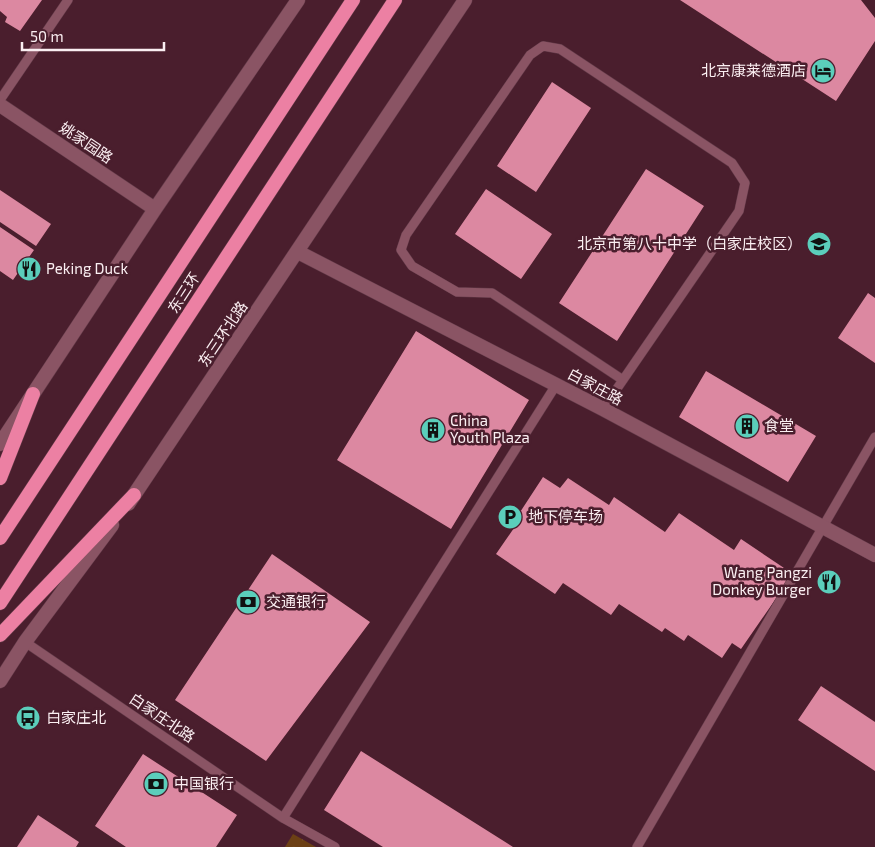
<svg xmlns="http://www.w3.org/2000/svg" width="875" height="847" font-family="'Exo 2','Noto Sans SC',sans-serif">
<defs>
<pattern id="park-crowns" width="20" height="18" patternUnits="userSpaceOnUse" patternTransform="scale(1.25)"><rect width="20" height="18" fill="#6c4015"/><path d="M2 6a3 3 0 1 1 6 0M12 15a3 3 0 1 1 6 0" fill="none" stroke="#825c38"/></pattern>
</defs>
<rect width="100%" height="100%" fill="#4a1e2d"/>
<!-- park -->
<path fill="url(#park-crowns)" d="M293 834 316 847H285Z"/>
<!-- building -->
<path fill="#dc88a1" d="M0 0H42L20 31 5 22 7 17 0 11Z
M680 0H861L875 18V41L836 101Z
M552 82 591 108 536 192 497 166Z
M646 169 704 206 617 341 559 303Z
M486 189 552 234 521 279 455 234Z
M0 190 51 224 36 246 0 222Z
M0 227 34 250 13 280 0 271Z
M868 293 875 298V363L838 338Z
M416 331 529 400 451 529 337 460Z
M706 371 816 436 788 482 679 417Z
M543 477 560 488 568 478 609 505 614 497 665 532 679 513 734 550 741 539 793 574 741 649 732 643 722 658 688 635 684 641 665 628 662 632 619 604 611 615 563 583 555 594 496 554 514 528 511 526Z
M272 554 370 622 266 761 175 700Z
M821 686 875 722V771L798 720Z
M361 751 513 847H383L324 810Z
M143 754 237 815 216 847H126L95 826Z
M38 815 79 842 76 847H17Z"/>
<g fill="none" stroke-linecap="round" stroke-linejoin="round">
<defs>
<path id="service" d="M0 100 68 0
M603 409 739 211 745 183 732 163 560 49 543 46 530 55 406 235 401 250 412 266 457 292 492 293 623 380
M25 642 283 818
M335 847 283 818 556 385
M637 847 875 437"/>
<path id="tertiary" d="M0 105 155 209
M298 252 603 409 875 555
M0 444 155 209 298 0
M128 504 465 0
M0 681 25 642 112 525"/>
<path id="trunk" d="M0 478 33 394
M0 538 353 0
M0 603 395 0
M0 635 134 495"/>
</defs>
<!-- service casing -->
<use href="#service" stroke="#633b49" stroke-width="10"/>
<!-- tertiary casing -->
<use href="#tertiary" stroke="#633b49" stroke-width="15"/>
<!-- trunk casing -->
<use href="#trunk" stroke="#633b49" stroke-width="15"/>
<!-- service -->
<use href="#service" stroke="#8a5464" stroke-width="9"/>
<!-- tertiary -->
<use href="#tertiary" stroke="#8a5464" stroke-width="14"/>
<!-- trunk -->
<use href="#trunk" stroke="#ec80a3" stroke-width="14"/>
</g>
<!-- icons -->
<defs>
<symbol id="hotel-disc" viewBox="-11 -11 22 22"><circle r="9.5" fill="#5bcebb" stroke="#4a1e2d"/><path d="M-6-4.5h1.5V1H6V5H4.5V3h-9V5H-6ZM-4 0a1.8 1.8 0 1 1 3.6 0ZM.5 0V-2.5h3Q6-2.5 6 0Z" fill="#111"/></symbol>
<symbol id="school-disc" viewBox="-11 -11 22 22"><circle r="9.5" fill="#5bcebb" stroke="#4a1e2d"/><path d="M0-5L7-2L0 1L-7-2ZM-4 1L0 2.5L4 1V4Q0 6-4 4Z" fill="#111"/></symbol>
<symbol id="restaurant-disc" viewBox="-11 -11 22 22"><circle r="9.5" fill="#5bcebb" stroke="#4a1e2d"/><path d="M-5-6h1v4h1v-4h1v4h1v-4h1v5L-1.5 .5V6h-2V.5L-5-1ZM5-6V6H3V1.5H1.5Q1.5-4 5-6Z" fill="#111"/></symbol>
<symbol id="building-disc" viewBox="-11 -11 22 22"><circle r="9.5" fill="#5bcebb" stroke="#4a1e2d"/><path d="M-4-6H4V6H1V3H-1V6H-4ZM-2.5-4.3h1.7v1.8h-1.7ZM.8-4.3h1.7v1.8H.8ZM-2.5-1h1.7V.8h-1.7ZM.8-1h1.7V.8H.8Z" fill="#111"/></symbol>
<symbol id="parking-disc" viewBox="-11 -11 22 22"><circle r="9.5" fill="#5bcebb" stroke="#4a1e2d"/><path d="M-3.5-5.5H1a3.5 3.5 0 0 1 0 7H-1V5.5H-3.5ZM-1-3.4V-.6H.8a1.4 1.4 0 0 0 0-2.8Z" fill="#111"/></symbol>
<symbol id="bank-disc" viewBox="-11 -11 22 22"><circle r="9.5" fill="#5bcebb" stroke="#4a1e2d"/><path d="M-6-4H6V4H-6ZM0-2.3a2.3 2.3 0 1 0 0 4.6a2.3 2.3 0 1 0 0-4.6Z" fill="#111"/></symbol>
<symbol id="bus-disc" viewBox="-11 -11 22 22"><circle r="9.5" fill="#5bcebb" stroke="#4a1e2d"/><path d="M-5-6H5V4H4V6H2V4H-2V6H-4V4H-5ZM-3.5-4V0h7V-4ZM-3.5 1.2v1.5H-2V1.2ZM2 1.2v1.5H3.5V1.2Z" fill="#111"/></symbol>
</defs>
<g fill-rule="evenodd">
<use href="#hotel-disc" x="809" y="57" width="28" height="28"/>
<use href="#school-disc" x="805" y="230" width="28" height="28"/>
<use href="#restaurant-disc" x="15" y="255" width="28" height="28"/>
<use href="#building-disc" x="733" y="412" width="28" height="28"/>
<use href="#building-disc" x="419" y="416" width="28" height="28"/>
<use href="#parking-disc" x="496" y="503" width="28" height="28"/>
<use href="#restaurant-disc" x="815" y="568" width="28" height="28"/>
<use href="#bank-disc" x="234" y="588" width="28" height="28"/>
<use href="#bus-disc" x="14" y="704" width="28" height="28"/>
<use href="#bank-disc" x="142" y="770" width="28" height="28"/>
</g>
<g text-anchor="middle" stroke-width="5" stroke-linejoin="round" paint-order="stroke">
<!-- poi labels -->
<g font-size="15" fill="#fbeff2" stroke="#4a1e2d" text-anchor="start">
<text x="806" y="76" text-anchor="end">北京康莱德酒店</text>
<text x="802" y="249" text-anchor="end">北京市第八十中学（白家庄校区）</text>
<text x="46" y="274">Peking Duck</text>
<text x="450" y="426">China<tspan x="450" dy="17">Youth Plaza</tspan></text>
<text x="764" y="431">食堂</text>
<text x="528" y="522">地下停车场</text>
<text x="812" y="578" text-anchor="end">Wang Pangzi<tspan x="812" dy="17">Donkey Burger</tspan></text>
<text x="266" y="607">交通银行</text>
<text x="46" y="723">白家庄北</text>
<text x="174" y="789">中国银行</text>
</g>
<!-- street labels -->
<g font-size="15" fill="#fbeff2" stroke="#4a1e2d">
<text transform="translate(86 143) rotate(34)" y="5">姚家园路</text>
<text transform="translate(184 293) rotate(-57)" y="5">东三环</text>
<text transform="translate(223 334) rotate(-56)" y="5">东三环北路</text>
<text transform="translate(595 387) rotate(28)" y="5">白家庄路</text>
<text transform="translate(162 718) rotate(34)" y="5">白家庄北路</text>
</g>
</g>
<!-- scale -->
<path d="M22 42v8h142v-8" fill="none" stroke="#fbeff2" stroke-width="2.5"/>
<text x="30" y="42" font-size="15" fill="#fbeff2" stroke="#4a1e2d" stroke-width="4" paint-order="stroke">50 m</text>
</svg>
